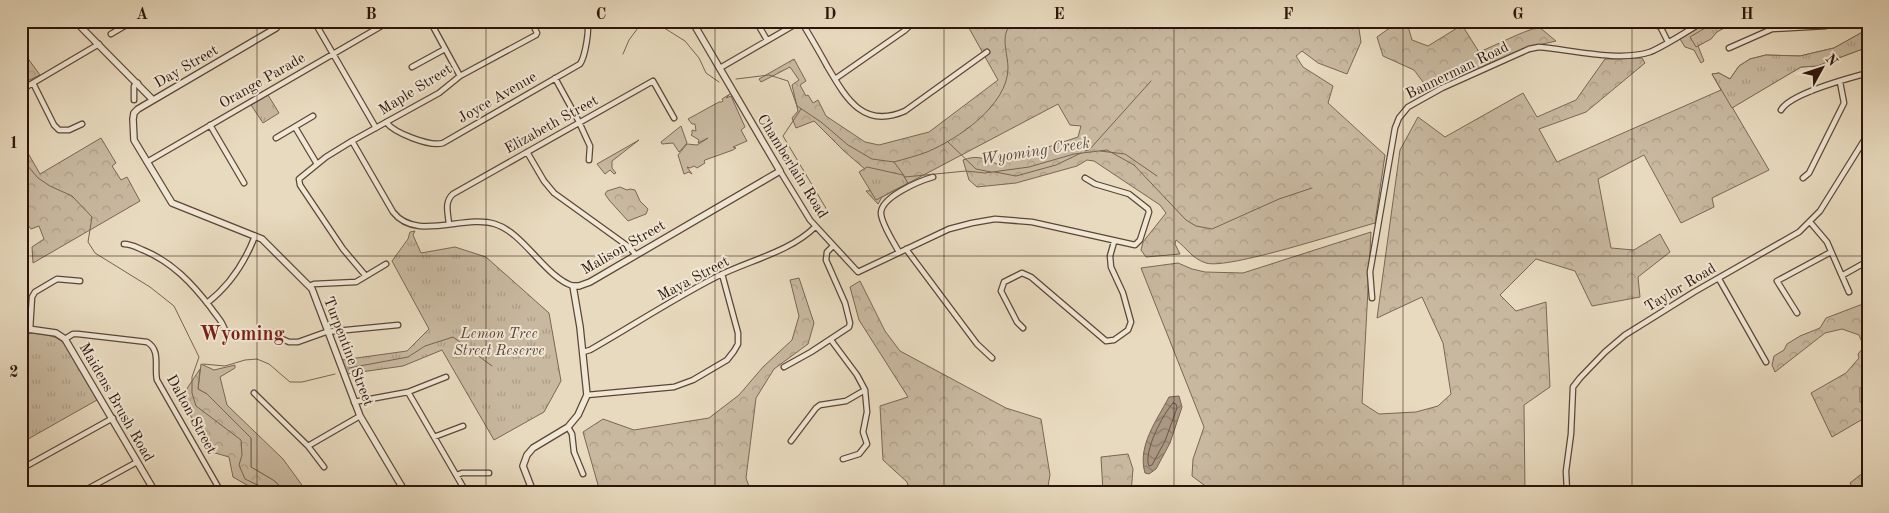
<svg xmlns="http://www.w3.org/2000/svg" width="1889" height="513" font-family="'Old Standard TT',serif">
<defs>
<pattern id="forest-crowns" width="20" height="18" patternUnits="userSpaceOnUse" patternTransform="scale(1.25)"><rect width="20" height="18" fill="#c8b89f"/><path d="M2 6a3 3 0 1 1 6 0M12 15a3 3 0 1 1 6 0" fill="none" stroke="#ac9d88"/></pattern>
<pattern id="park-tufts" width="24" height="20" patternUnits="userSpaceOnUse" patternTransform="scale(1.25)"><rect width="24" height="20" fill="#c8b89f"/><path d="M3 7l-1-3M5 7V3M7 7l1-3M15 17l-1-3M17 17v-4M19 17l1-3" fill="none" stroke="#ac9d88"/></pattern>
<pattern id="water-waves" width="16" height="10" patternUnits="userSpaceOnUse" patternTransform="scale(1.25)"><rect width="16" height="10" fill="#a99781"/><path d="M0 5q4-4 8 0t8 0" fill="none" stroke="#8a7a68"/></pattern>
</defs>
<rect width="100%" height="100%" fill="#e8dabe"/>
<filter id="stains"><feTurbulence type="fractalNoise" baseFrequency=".004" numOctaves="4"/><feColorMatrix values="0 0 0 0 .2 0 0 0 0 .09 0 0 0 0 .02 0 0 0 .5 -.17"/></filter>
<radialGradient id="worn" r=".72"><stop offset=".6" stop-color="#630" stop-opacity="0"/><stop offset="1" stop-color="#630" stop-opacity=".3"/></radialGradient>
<!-- grass -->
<path fill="#c8b89f" stroke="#7b6654" d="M730 94 726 98 731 96 745 127 741 130 747 141 733 147 736 148 733 150 705 160 704 161 705 163 697 168 694 166 690 168 687 167 692 174 689 172 684 174 678 155 687 144 697 145 708 138 698 143 699 140 691 135 692 134V130L696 131 695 124H692L688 119 719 102H722L723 101 722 99Z
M681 126 687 143 679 152 673 143 662 144 661 142Z
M639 140 612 161V168L616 173 614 174 610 170 605 174 597 164Z
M201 364 214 370 235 365V368L220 377 227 405 283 459 307 492H287L273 480 251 467V438L207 394 198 389Z"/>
<!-- forest -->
<path fill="url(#forest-crowns)" stroke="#7b6654" d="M965 21H1363L1359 29 1361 42 1347 74 1318 63 1302 51 1296 56 1303 67 1333 86 1328 103 1385 155 1375 223C1346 231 1227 270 1206 263 1191 258 1188 249 1176 240L1175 244 1180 254 1146 257 1141 250 1143 242 1166 213 1160 205 1094 161 1087 160 1077 166 1016 183 977 187 969 180 963 160C976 155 984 158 997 164L1078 137 1081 126 1070 125 1058 104 882 197 878 204 866 191 880 190 866 170 844 151 814 121 796 128 792 118 798 111 792 85 799 80 790 67 761 82 759 79 794 59 806 81 800 85 806 96 808 95 813 103 818 100 826 116 865 142 879 145 929 132 998 80Z
M1392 21H1410L1407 23 1412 40 1428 46 1462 25 1479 52C1499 44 1518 33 1539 27L1556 41 1529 47 1429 90 1414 70 1383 56 1377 37 1391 27Z
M1710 21H1730L1710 35 1708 40 1698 46 1704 61 1701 63 1694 50 1685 47 1680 39Z
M1868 29V47L1817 66 1801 67 1732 107 1769 170 1712 198 1714 207 1681 223 1644 155 1598 179 1611 248 1634 250 1660 234 1670 252 1638 277 1640 297 1592 306 1575 271 1536 259 1500 295 1516 311 1546 302 1550 387 1524 405 1525 492H1232L1208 488 1192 476 1193 459 1204 427 1141 268 1178 263 1192 269 1205 272 1243 273 1371 232 1362 403 1379 414 1416 412 1438 406 1451 394 1443 343 1422 297 1377 318 1400 150 1418 117 1445 137 1523 93 1537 117 1576 100 1605 59 1642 58 1645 63 1586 112 1539 129 1557 162 1721 90 1712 74 1719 73 1730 79 1739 66 1750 59 1766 55 1800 56 1834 48Z
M21 49 40 75 21 84Z
M101 138 116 163 112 166 121 180 127 177 140 201 33 263 32 247 44 239 39 226 31 229 21 217V141L40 174Z
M620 187 627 190 630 189 635 190 640 201 648 209 646 214 628 221 609 200 605 194 607 191Z
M799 278 814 323 808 344 774 369 756 398 746 478 751 492H600L583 432 603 419 634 430 709 418 739 395 763 367 792 340 799 316 790 280Z
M860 281 885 331 900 351 1006 408 1041 419 1050 475 1047 492H910L907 482 883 460 880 406 908 397 859 320 850 287Z
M1868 302V383L1860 388V402L1868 404V416L1832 437 1811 393 1846 373 1859 358 1858 354 1864 347 1859 335 1842 329 1825 333 1775 372 1772 365 1774 356 1784 350 1787 344 1800 336 1820 328 1826 318Z
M200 369 198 389 207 394 251 438V467L273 480 287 492H259L233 477 229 457 212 452 186 408 182 396Z
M1128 454 1133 469 1131 492H1103L1101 457Z
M1868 469V492H1855L1850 483Z"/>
<!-- park -->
<path fill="url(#park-tufts)" stroke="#7b6654" d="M1717 21H1737L1717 32 1711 39 1696 47 1690 37Z
M1868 29V47L1817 66 1801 67 1732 108 1712 74 1719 73 1730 79 1739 66 1750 59 1766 55 1800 56 1834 48Z
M268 95 279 113 263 123 251 105Z
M867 167 903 175 908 183 876 200 859 172Z
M415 231 413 235 421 253 455 247 486 257 549 313 561 381 544 412 494 440 442 350 403 366 347 374 342 360 407 351 429 329 392 261 408 239 410 232Z
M21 332C33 334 50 333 60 340 72 348 89 386 97 400L21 443Z"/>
<!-- water -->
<path fill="url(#water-waves)" stroke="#786351" d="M1179 396 1182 407 1170 443 1156 469 1149 474 1145 473C1137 446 1157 420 1169 397Z"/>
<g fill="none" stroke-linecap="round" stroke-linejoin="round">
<!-- shore -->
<path stroke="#6c5646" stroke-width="1" d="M1173 403 1176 404 1177 408 1165 441 1152 465 1149 466C1143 452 1163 414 1173 403Z"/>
<!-- stream -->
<path stroke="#786351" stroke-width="1" d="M653 21 685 41 699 58 706 73 719 82
M623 54 629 40 643 21
M736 79 769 75 788 81 797 106 821 122 848 145 872 159 894 162 905 177 966 171 985 173 1029 167 1074 154 1107 150 1134 165 1186 220 1196 226 1212 229 1279 199 1312 188
M801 109 783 136 827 210
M947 141 976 169 991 172
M1085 151 1089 150 1151 81
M1100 151 1125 154 1157 176
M21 158 38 178 50 186 72 196 92 217 88 242 95 253 150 287 174 306 199 357 192 377V393L196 406 241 440 242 455 239 465 245 479 272 492
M894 162C905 159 916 156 927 152 958 139 1008 105 1008 68 1008 56 1002 41 1007 30 1009 27 1012 24 1014 21
M995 172 1016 176 1056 165 1081 153
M203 364 225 366 245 360 257 359 269 364 290 382H302L335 374
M349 368 408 357 425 346 453 337 492 366"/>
<defs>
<path id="minor" d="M314 21 376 128
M430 21 460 76
M756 21 767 40
M801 21C810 36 819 51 827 66 845 96 862 130 905 111L987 52
M1627 21H1635
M1654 21 1661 28 1668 42
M111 34 133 21
M1729 48 1772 29 1826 26 1835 21
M412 67 445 49
M720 68 801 21
M555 78 578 120 590 146 589 160
M835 79 904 31 915 21
M33 83 54 125 59 130H69L82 124
M21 90 99 44
M134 100V86L138 83
M1781 110C1790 94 1849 78 1868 73
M386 122C394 133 430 147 443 143L580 64C585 57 590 29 587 21
M210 125 244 183
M295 127 317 164
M276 138 313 116
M352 141 393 212C416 242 464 214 495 224 524 233 545 277 573 286
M527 152 544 181 554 193 629 247 636 255
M147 162 390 21
M780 171 810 220 858 272 949 229 972 223 995 219 1032 222 1135 245 1140 240 1149 212 1148 209 1129 194 1095 184 1085 178
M1803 178 1809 173 1844 103 1840 82
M1810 222 1827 242 1849 292
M449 224C448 213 444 202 453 194L653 81 674 118
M124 244C131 244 136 247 143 250 172 262 192 283 211 308 217 317 225 324 226 335
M906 249 977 344 992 358
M899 252C894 243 881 223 881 213 881 197 919 181 933 177
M365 275 343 249 300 185 299 179 326 157 352 141 439 93 460 76 536 35 537 33 531 21
M1843 275 1868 261
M1719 279 1766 362
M309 286 314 284 356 282 386 264
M1372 298 1370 272 1395 128 1399 118 1408 107 1442 88 1529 49 1539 47C1572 50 1620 62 1650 52 1665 46 1689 30 1704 21
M207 303C229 286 245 262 255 236
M1797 313 1777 281 1831 252
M1023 328 1017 322 1001 291 1004 282 1022 273 1031 277 1106 341 1114 340 1128 330 1131 322 1123 293 1111 267 1110 256 1114 242
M30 330 32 297 35 292 57 279 80 281
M65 339 73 334H78L147 342C161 350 154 367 157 380L221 492
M282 339 289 342H298L326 332 398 325
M831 340 857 375 865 390 867 412 863 432 867 444 859 454 843 459
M583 352 590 350C632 326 673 299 716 277 747 261 790 252 815 227
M784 367 811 352 849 327 850 323 845 303 826 260 827 252 833 246
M408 392 466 492
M254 393 308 446 324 467
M587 395 674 387 693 380 727 360 734 351 738 344V333L722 274
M354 402 408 392 446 377
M568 427 572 434 574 452 583 474
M434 437 463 426
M791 441 816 408 820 405 846 401 865 390
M308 446 360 416
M21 469 113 418
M457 475 462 473H489
M82 492 137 462
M1567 492 1566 471 1571 434 1573 387 1580 378 1605 352 1625 335 1694 292 1799 232 1820 211 1868 134"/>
<path id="tertiary" d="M75 21 153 100
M282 21 276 28 138 109 134 113 133 119 134 140 172 203 262 239 312 289 360 416 405 492
M21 328 56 333 65 339 155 492
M533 492 523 466 527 455 533 448 568 427 578 415 587 395 580 327 573 286H579L590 282 780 171 692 21"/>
</defs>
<!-- minor casing -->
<use href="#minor" stroke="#5c4637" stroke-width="7"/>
<!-- tertiary casing -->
<use href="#tertiary" stroke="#5c4637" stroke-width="8"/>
<!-- minor -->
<use href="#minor" stroke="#f0e7d5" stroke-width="4.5"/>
<!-- tertiary -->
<use href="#tertiary" stroke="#f0e7d5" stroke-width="5.5"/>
</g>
<!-- grid -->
<path fill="none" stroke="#2e140a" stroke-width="1" stroke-opacity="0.55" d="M257 21V492M486 21V492M715 21V492M944 21V492M1174 21V492M1403 21V492M1632 21V492M21 256H1868"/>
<g text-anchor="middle" stroke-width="4" stroke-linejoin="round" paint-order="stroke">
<!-- street labels -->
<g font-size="15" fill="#2e140a" stroke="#f0e7d5">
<text transform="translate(186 66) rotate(-30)" y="5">Day Street</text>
<text transform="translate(1457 70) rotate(-26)" y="5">Bannerman Road</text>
<text transform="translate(262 80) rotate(-30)" y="5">Orange Parade</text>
<text transform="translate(415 89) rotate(-32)" y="5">Maple Street</text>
<text transform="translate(497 97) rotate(-30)" y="5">Joyce Avenue</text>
<text transform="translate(551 124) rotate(-29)" y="5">Elizabeth Street</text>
<text transform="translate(793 166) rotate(58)" y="5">Chamberlain Road</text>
<text transform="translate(623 247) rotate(-30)" y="5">Malison Street</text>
<text transform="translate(693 278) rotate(-28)" y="5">Maya Street</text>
<text transform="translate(1680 287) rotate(-31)" y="5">Taylor Road</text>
<text transform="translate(349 351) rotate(69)" y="5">Turpentine Street</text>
<text transform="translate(117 402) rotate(60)" y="5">Maidens Brush Road</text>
<text transform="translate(192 414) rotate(61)" y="5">Dalton Street</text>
</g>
<!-- park labels -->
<g font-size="15" font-style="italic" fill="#5c4537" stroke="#f0e7d5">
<text x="499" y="338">Lemon Tree<tspan x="499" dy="17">Street Reserve</tspan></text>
</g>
<!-- water labels -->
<g font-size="16" font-style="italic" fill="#5f483a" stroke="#f0e7d5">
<text transform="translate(1035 150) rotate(-9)" y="6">Wyoming Creek</text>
</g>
<!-- district labels -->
<g font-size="20" font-weight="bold" fill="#7a1f14" stroke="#f0e7d5">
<text x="242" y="340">Wyoming</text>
</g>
</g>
<!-- margin -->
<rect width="1889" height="513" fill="none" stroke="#e8dabe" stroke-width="55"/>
<!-- north arrow -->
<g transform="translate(1822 68) rotate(50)" stroke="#f0e7d5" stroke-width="4" paint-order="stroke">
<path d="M0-4L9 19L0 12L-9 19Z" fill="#2e140a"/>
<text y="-8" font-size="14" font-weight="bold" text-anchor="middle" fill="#2e140a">N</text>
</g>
<rect x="28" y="28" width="1834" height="458" fill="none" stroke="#2e140a" stroke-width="2"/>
<g font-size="16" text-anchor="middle" font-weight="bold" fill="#2e140a">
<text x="142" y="19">A</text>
<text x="371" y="19">B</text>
<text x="601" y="19">C</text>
<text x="830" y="19">D</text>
<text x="1059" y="19">E</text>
<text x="1288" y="19">F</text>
<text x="1518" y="19">G</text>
<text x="1747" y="19">H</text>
<text x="14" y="148">1</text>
<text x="14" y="377">2</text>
</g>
<rect width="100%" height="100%" filter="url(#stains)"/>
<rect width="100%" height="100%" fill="url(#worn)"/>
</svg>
